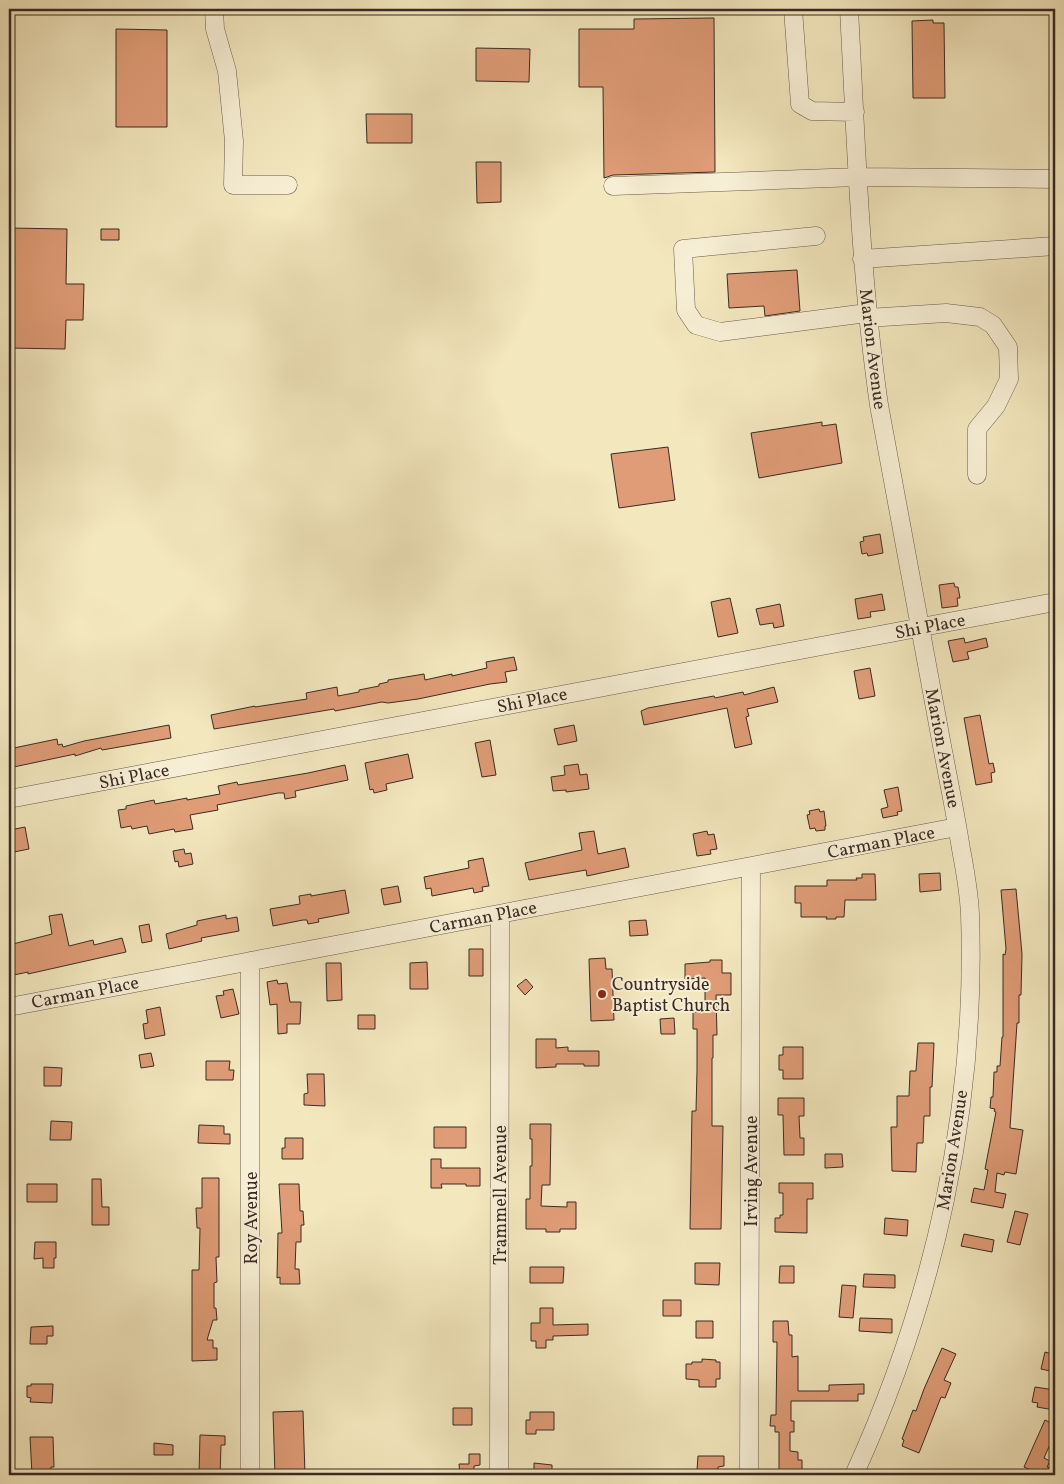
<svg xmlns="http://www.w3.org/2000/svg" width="1064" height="1484" font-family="Vollkorn,serif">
<rect width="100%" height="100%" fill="#f3e7be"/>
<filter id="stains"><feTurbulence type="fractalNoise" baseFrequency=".004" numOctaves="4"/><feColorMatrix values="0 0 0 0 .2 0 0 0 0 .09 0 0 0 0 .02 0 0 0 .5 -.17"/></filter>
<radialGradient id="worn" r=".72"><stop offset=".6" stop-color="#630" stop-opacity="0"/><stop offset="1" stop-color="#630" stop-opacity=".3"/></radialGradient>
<!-- building -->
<path fill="#df9c77" stroke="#392b24" d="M714 18 715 172 613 175 604 178 603 87H579V29H634V19Z
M933 20V23H944L945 98H913L912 21Z
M116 29 167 30V127H116Z
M476 48 530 49 529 82 476 81Z
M366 114H412V143H367Z
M476 162H501V202L477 203Z
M9 228 67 229 66 284H84L83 320H66L65 349 9 348Z
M101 229H119V240H101Z
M797 270 800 311 765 316 764 306 729 308 727 274Z
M822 422V426L836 424 842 463 759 478 751 433Z
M668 447 675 500 619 508 611 454Z
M880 534 883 553 868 556 867 553 862 554 860 542 864 541 863 537Z
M954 583 955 587H958L960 598H957L958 606 942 608 939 585Z
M882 594 885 610 870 612 871 617 858 619 855 599Z
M730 598 738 633 718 637 711 602Z
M780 604 784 626 774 628 773 623 760 625 756 609Z
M964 638 965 643 986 638 988 647 967 652 969 659 953 662 948 641Z
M514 657 517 670 505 672 507 682 490 684 418 699 388 703 382 702 335 711 334 709 214 729 211 715 255 706V707L307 699 306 693 337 687 338 696 359 692V690L379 686V684L388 682V680L424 674 425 680 452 674V676L487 668 486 662Z
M870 668 875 696 859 699 854 671Z
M774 687 778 702 747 709 749 716 746 717 752 744 735 748 727 708 644 725 641 711 648 708 714 696 715 698 743 692 744 695Z
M980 715 989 764 993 763 995 772 991 773 992 782 976 785 964 718Z
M169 725 171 738 102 750 101 748 75 756V754L9 768V749L57 739 58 745 62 744 63 747 84 741Z
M574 725 577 741 558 745 554 729Z
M490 740 496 775 482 777 475 743Z
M408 754 413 778 386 784 387 790 374 793 373 789 370 790 365 763Z
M578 764 580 775 587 774 589 789 566 792V790L553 791 551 777 565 775 564 766Z
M345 765 348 780 295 791 296 797 285 799 284 793H278L217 805 218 810 190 815 193 829 175 832 174 829 149 834 147 826 132 829 131 826 121 828 118 810 126 809V806L154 800 155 804 187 798V800L220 794 218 786 237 782 238 785 308 773Z
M898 787 902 811 897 812 898 815 883 818 881 809 888 807 884 790Z
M819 809 820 812 824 811 826 826H825V830L816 831 815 828 810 829 807 815 810 814 809 811Z
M25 827 29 849 14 852 10 830Z
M594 831 598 854 625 848 629 867 587 876 586 870 529 880 525 863 582 850 579 833Z
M707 831 708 835 714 834 717 849 710 850 711 854 697 856 693 834Z
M184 849 185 854 191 853 193 864 179 867 178 861 175 862 173 851Z
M483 858 489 886 482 887 483 891 474 893 473 888 432 896 431 888 426 889 424 877 469 868 468 861Z
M940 873 941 890 920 892 919 874Z
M862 874H875L876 900H845L844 917H836V919H826L827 917H801V903H795V886H827V880H857L856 878H862Z
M398 886 401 902 384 905 381 889Z
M1016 889 1022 954 1021 995H1019V1023H1017L1010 1128 1023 1130 1016 1174 1005 1172 1004 1175 997 1173 995 1192 1006 1194 1003 1208 971 1202 974 1188 984 1190 988 1170 985 1169 996 1112 994 1111 995 1109 990 1108 991 1097H993L994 1072H997V1066H1000L1002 1037H1003V954L1005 955 1006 949 1001 890Z
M345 890 349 913 318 919 319 922 308 924 307 920H303L273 926 270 909 300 904 299 896 311 894V896Z
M62 914 69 946 93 940 94 945 122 938 126 952 28 974V972L9 976V945L52 934 49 916Z
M226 915V919L237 917 239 931 201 938 202 941 169 949 166 934 197 925V921Z
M646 920 648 935 630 936 629 921Z
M149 924 152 941 142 943 139 926Z
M469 949H483V976H469Z
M605 958 606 969H612L614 1020 591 1021 589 959Z
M710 960H722V973H731V995H716L717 1035H713V1058H712V1126H723L721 1229H690L692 1111H696L697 1070V1029H693V1012H705V978L685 979V964L710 962Z
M427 962 428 989H410V963Z
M326 963H341L342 1000 327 1001Z
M526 979 533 987 525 995 517 986Z
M277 980 278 984 287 983 290 1002H301L300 1024H287V1033L278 1034 277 1004 270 1005 267 982Z
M233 989 239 1014 221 1018 216 996 224 995 223 991Z
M160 1007 165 1035 145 1039 143 1024 148 1023 146 1010Z
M358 1015H375V1029H358Z
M674 1018 675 1034H661L660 1019Z
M536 1039H556V1048L568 1047V1051H599V1066H584V1064H556V1067L536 1068Z
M918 1043H934L932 1087H930V1116H924L923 1143H917L916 1172 892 1171 891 1127H897V1096H909L910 1071H916Z
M783 1047H803V1079H783V1070H779V1055H783Z
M151 1053 154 1066 141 1068 139 1055Z
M206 1061H230L229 1070H234L233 1080H206Z
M44 1067 62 1068 61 1086H44Z
M307 1074H324L325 1106 304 1105V1094L308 1093Z
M778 1098H804V1116H799L800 1138H804V1155H784L783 1115H778Z
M51 1121 72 1122 71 1140H50Z
M530 1124H551L550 1185H542L541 1206 567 1207V1202H576V1229H560V1232H546V1229H526V1199H530V1166H532V1139H530Z
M199 1125 224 1126V1134H230V1144L198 1143Z
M434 1127H466V1148H434Z
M285 1138H303V1159H282V1148H285Z
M825 1154H842L843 1167 825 1168Z
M431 1159H441V1168H480V1186H466V1184H441L442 1188H431Z
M202 1178H219V1257H216L217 1282 214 1283V1308H216L217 1320H213L207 1340H213V1348H217V1360L192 1361V1270H199L200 1228H197L196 1208H202Z
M92 1179H101L102 1207H109V1225H92Z
M779 1183H813V1199H807V1233L775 1232V1218H780V1215H783V1193H779Z
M27 1184H57V1202H27Z
M279 1184H299L300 1211H303L304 1225H301V1242H296L295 1269H299L300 1284H280V1277L277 1278 278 1233H282Z
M1015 1211 1028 1214 1020 1245 1007 1242Z
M885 1218 908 1220 907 1236 884 1234Z
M964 1234 994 1240 992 1252 961 1246Z
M35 1242H56V1258H54V1268H43V1258L34 1259Z
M695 1263H720L719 1285 695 1284Z
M780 1266H794V1283H779Z
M530 1267H564L563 1283H530Z
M864 1274 895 1275V1288L863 1287Z
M842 1285 856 1286 853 1318 839 1317Z
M663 1300H681V1316H663Z
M540 1308H553V1325L588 1324V1335L553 1336V1340H546V1348H536V1341H531V1323H540Z
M860 1318 892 1319V1333L859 1331Z
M696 1321H713V1338H696Z
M773 1321H788L789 1335H792V1357L798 1356V1391H829V1385L864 1384V1394H858V1401H791V1421H794V1432H790V1451L798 1452V1460H802V1475H779V1432H775V1426H770L771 1415H776L777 1342H773Z
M53 1326V1336H47V1344H30L31 1327Z
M942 1348 956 1354 944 1380 951 1383 945 1398 941 1397 919 1453 902 1446 904 1440 902 1439 913 1410 916 1411 924 1389Z
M1045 1352 1055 1355V1372L1041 1369Z
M702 1359 716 1360V1362H720V1379H716V1387H699V1380L686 1379V1364H692V1362H702Z
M31 1384H53L52 1403 30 1402 31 1398 27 1397V1386H31Z
M1035 1387 1055 1390 1054 1410 1037 1407 1038 1403 1032 1402Z
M453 1408H472V1425H453Z
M303 1411 305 1475H275L273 1412Z
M530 1412H554V1430H536V1434H526V1420H530Z
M1045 1420 1055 1425V1433L1044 1458 1050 1461 1047 1467 1050 1468 1047 1475H1042L1024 1467Z
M200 1435 225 1436V1445H221L220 1475H199Z
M30 1437H53L54 1467H51V1475H32Z
M154 1443 173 1445V1455H154Z
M469 1454H480V1465L474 1466V1475H460L459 1464H469Z
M698 1456H724V1466L718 1467V1475H702V1470H697Z
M534 1463 552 1465V1475H534Z"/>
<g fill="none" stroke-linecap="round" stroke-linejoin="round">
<defs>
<path id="minor" d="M214 9 215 29 227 71 234 141 233 185H288
M793 9 800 104 812 111 855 112
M849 9C856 141 860 274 879 405 899 515 920 625 940 735 947 773 955 811 961 849 965 870 969 893 970 914 977 1108 934 1300 854 1475
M613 186 858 177 1055 179
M816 236 683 249 686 310 696 325 720 332 867 313
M862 259 1055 246
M867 318 946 313 980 317 993 325 1008 347 1009 379 996 406 977 429V475
M9 799 1055 602
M250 961V1475
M9 1007 957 827
M499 1475 500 914
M749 1475 751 867"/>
</defs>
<!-- minor casing -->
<use href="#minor" stroke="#685a4a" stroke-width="19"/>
<!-- minor -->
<use href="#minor" stroke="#f7efd5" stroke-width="18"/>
</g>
<!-- markers -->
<circle fill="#8f2418" stroke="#f7efd5" stroke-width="2" cx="602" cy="994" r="5"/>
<g text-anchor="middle" stroke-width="4" stroke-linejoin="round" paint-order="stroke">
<!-- street labels -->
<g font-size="18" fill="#392b24" stroke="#f7efd5">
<text transform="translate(873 349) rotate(83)" y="6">Marion Avenue</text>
<text transform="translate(930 626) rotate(-11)" y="6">Shi Place</text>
<text transform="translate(532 700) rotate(-11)" y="6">Shi Place</text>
<text transform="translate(943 748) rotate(79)" y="6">Marion Avenue</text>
<text transform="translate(134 776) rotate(-11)" y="6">Shi Place</text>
<text transform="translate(881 842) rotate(-11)" y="6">Carman Place</text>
<text transform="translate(483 917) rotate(-11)" y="6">Carman Place</text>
<text transform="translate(85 992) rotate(-11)" y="6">Carman Place</text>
<text transform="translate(952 1150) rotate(-81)" y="6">Marion Avenue</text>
<text transform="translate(751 1171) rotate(-90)" y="6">Irving Avenue</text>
<text transform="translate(500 1195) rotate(-90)" y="6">Trammell Avenue</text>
<text transform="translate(251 1218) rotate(-90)" y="6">Roy Avenue</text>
</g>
<!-- poi labels -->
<g font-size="18" fill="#392b24" stroke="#f7efd5" text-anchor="start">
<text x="612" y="990">Countryside<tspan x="612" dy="21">Baptist Church</tspan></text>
</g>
</g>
<!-- margin -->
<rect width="1064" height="1484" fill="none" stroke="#f3e7be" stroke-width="30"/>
<rect x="10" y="10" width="1044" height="1464" fill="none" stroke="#392b24" stroke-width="2.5"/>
<rect x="15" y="15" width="1034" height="1454" fill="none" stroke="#392b24"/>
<rect width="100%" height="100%" filter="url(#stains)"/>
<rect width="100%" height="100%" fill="url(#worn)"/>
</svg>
